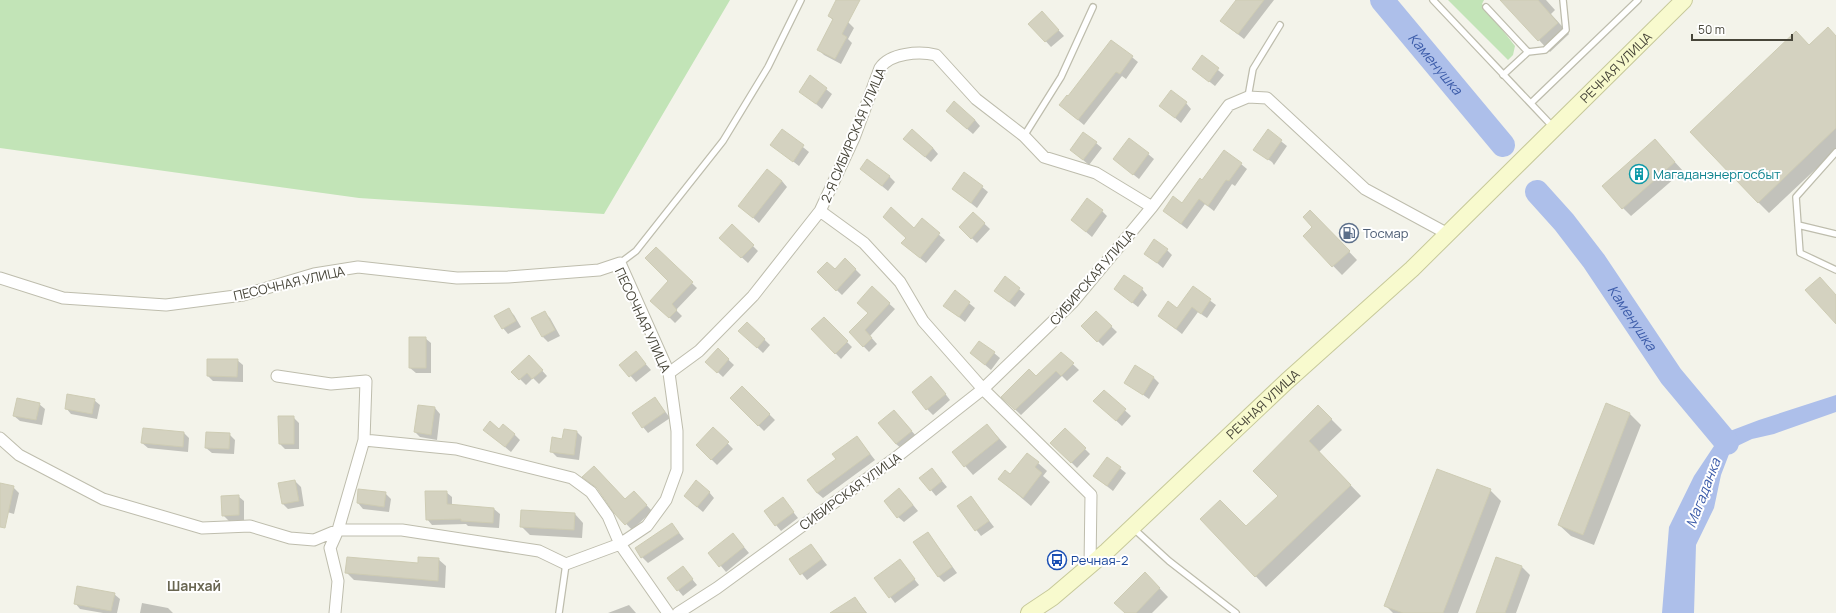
<svg xmlns="http://www.w3.org/2000/svg" width="1836" height="613" font-family="Manrope,sans-serif">
<rect width="100%" height="100%" fill="#f3f3ea"/>
<!-- green -->
<path fill="#c2e4b7" d="M0 0H730L604 214 359 198 0 148Z
M1448 0H1484L1482 4 1515 46 1513 55 1508 60Z"/>
<!-- water -->
<path fill="#adbfea" d="M1836 395V412L1774 434 1752 439 1731 449 1721 475 1714 508 1696 545 1694 613H1662L1669 527 1694 476 1722 434 1759 420Z"/>
<!-- shadow -->
<path fill="#0003" d="M837 0H857L848 22 854 28 848 39 852 43 841 64 824 55 818 49 833 20 829 16Z
M1240 0H1274L1244 39 1227 26Z
M1502 0H1546L1555 10 1551 14 1569 34 1550 52Z
M1047 18 1064 36 1051 47 1030 24Z
M1836 37V150L1769 213 1758 202 1809 46Z
M1112 41 1138 62 1126 79 1122 76 1084 125 1060 105 1068 97Z
M1202 57 1224 75 1215 86 1193 69Z
M811 77 832 94 822 109 800 91Z
M1186 103 1191 109 1181 123 1161 106Z
M952 116 975 120 980 126 973 134Z
M782 130 809 152 799 166 772 145Z
M1268 131 1287 146 1274 165 1272 162 1254 150Z
M1655 140 1683 171 1631 216 1623 208Z
M1096 143 1102 148 1089 165 1077 155Z
M910 144 933 148 938 154 931 162Z
M1148 154 1154 159 1139 179 1114 159Z
M1241 164 1247 169 1235 186 1232 184 1214 211 1205 204 1187 229 1164 211 1182 204 1202 182Z
M861 169 889 176 895 182 888 191Z
M782 181 787 187 759 223 740 206Z
M982 187 988 192 977 208 953 189Z
M1102 211 1107 216 1092 237 1072 220Z
M973 213 990 229 977 243 960 227Z
M922 220 945 240 926 263 908 248 914 229Z
M1319 220 1357 260 1342 275 1304 236Z
M726 243 753 246 758 251 748 263Z
M656 248 697 288 676 310 682 316 675 323 652 300 670 281Z
M1167 250 1172 255 1163 268 1145 253Z
M845 259 861 275 842 295 824 278 835 270Z
M1005 278 1025 294 1015 307 995 291Z
M872 288 895 309 870 336 877 344 869 352 850 332 869 313Z
M1193 288 1216 305 1207 318 1198 312 1182 334 1159 316 1178 309Z
M1115 289H1142L1147 295 1138 307Z
M955 292 975 308 965 322 945 306Z
M508 309 514 315 521 327 508 334 503 328Z
M544 312 550 318 560 336 548 342 543 337 533 319Z
M1096 312 1117 332 1103 346 1082 326Z
M823 318 852 347 841 359 812 329Z
M747 323 770 345 763 353 745 336Z
M425 338 431 343V373H416L410 368Z
M718 350 734 365 723 377 707 362Z
M636 353 651 370 636 382 621 365Z
M971 353H994L1000 358 991 370Z
M1061 353 1079 370 1067 381 1062 376 1021 415 1002 397 1036 378Z
M529 356 547 376 539 384 533 378 526 385 513 372Z
M237 360 243 365V382L213 381 208 376Z
M1154 378 1159 383 1149 399 1125 382Z
M937 383 950 400 933 415 927 409Z
M742 387 775 420 764 431 731 398Z
M1104 391 1131 416 1122 426 1100 406Z
M655 398 670 418 648 433 643 427Z
M94 400 100 405 97 419 71 414 66 408Z
M39 404 45 409 42 425 20 421 14 416Z
M1318 406 1342 430 1319 452 1361 496 1266 587 1201 519 1246 528 1280 496Z
M435 408 440 414 437 440 420 437 415 432Z
M894 411 917 437 902 449 896 444Z
M1630 414 1641 425 1594 545 1571 536 1559 525Z
M293 417 299 423V449H285L280 444Z
M987 425 1007 447 973 475 953 452Z
M713 428 733 449 717 465 697 445Z
M1065 429 1090 454 1077 468 1052 443Z
M485 430 514 434 520 440 511 452Z
M577 432 582 437 579 460 557 457 552 452 563 440Z
M184 433 189 438 188 452 148 448 142 443Z
M229 434 235 440 234 454 212 453 206 448Z
M857 437 875 460 823 498 817 493 837 460Z
M1107 458 1126 473 1113 491 1094 476Z
M1038 463 1047 471 1043 476 1050 482 1031 506 999 479Z
M937 475 947 487 936 496 921 478Z
M583 477 625 500 639 497 652 511 632 530 615 512 600 490Z
M295 481 301 487 304 506 288 509 282 503Z
M0 484 13 487 19 493 14 514 0 510Z
M359 490 385 493 391 499 389 512 363 509 358 503Z
M1490 490 1501 501 1458 613H1393L1385 605Z
M446 492 452 497V505L494 509 500 514 499 528 468 526 466 524 432 525 427 519Z
M709 492 714 498 703 512 690 501Z
M905 495 918 511 904 522 898 517Z
M238 496 244 501V520L229 521 223 515Z
M971 497 994 527 981 536 958 506Z
M783 499 798 518 781 531 776 525Z
M522 511 575 514 583 523 582 538 530 535 521 526Z
M672 524 684 539 648 563 642 557Z
M928 533 957 573 944 582 938 576Z
M733 534 749 553 726 572 710 553Z
M811 545 827 565 807 580 791 560Z
M438 559 446 566 445 588 354 580 347 573 419 564Z
M900 561 919 585 895 603 876 578Z
M1522 567 1530 575 1516 613H1477Z
M683 568 697 585 683 596 678 590Z
M1145 573 1168 597 1152 613H1126Z
M114 594 120 599 117 613H103L80 609 75 603Z
M855 598 867 613H841Z
M142 603 168 608 173 613H140Z
M629 605 636 613H608Z"/>
<g fill="none" stroke-linecap="round" stroke-linejoin="round">
<!-- river -->
<g stroke="#adbfea" stroke-width="24">
<path id="s1" d="M1382 0 1503 145"/>
<path id="s2" d="M1537 192 1564 222 1594 261 1671 376 1727 443"/>
</g>
</g>
<!-- building -->
<path fill="#d4d2c0" stroke="#ceccb4" d="M836 0H860L842 34 847 37 835 59 817 50 833 19 828 16Z
M1236 0H1264L1238 34 1220 21Z
M1500 0H1538L1558 23 1538 41Z
M1042 11 1059 30 1045 42 1028 24Z
M1828 27 1836 36V128L1758 203 1690 132 1796 31 1809 45Z
M1111 40 1133 56 1120 74 1116 72 1078 120 1059 105 1067 95 1068 96Z
M1202 55 1219 68 1209 82 1192 69Z
M810 75 827 88 816 104 799 92Z
M1171 90 1187 102 1175 118 1159 106Z
M954 101 975 120 967 129 946 111Z
M782 129 804 145 793 162 770 145Z
M912 129 933 148 925 157 903 139Z
M1268 129 1282 140 1268 160 1253 150Z
M1083 132 1097 142 1083 160 1070 150Z
M1129 138 1149 153 1133 175 1113 159Z
M1655 139 1675 162 1622 209 1602 186Z
M1224 150 1242 163 1229 181 1226 180 1208 206 1199 199 1181 224 1163 211 1173 196 1182 203 1200 178 1202 180Z
M867 159 890 176 882 186 860 169Z
M767 169 782 181 753 218 738 206Z
M964 172 983 186 971 203 952 189Z
M1087 198 1103 210 1086 232 1071 220Z
M891 207 914 228 922 218 940 233 920 258 901 243 906 238 883 217Z
M1310 210 1350 251 1332 267 1303 236 1312 227 1303 217Z
M973 212 985 223 971 239 959 227Z
M732 224 754 245 741 258 719 238Z
M1154 239 1168 249 1157 263 1144 254Z
M656 247 693 282 672 304 677 310 669 318 650 301 668 281 645 258Z
M845 258 856 269 836 291 817 272 827 262 835 269Z
M1124 275 1143 288 1132 303 1114 289Z
M1005 276 1020 288 1009 302 994 291Z
M1820 277 1836 295V324L1805 290Z
M872 286 890 303 865 330 872 338 863 347 849 332 868 313 857 303Z
M1193 286 1211 299 1201 314 1192 307 1176 329 1158 316 1168 301 1177 308Z
M955 290 970 302 959 317 943 306Z
M509 308 516 321 502 329 494 316Z
M545 311 555 330 542 337 531 318Z
M1096 311 1112 326 1097 342 1081 326Z
M824 317 848 341 835 354 811 329Z
M747 322 765 339 757 348 738 331Z
M409 337H426V368H409Z
M979 341 995 352 985 365 970 353Z
M718 348 729 359 717 373 705 362Z
M636 351 646 364 629 377 619 365Z
M1061 352 1074 363 1061 376 1056 371 1015 410 1001 397 1029 369 1036 376Z
M529 355 543 370 532 379 527 373 519 380 511 372Z
M207 359H238L237 377 207 376Z
M1135 365 1154 377 1143 395 1124 383Z
M931 376 946 394 926 410 912 392Z
M742 386 770 414 758 426 730 398Z
M1104 390 1126 409 1116 421 1093 401Z
M67 394 95 399 92 414 65 409Z
M655 397 665 412 642 428 632 413Z
M17 398 40 403 36 420 13 416Z
M1606 403 1630 413 1583 535 1558 525Z
M418 405 435 407 431 435 414 432Z
M1318 405 1332 419 1309 441 1351 485 1255 577 1200 519 1220 500 1246 526 1278 496 1253 471Z
M894 410 912 431 896 444 878 423Z
M278 416H294V444H279Z
M490 421 499 429 503 424 515 434 505 447 483 430Z
M987 424 999 439 964 467 952 452Z
M713 427 729 442 711 460 696 445Z
M143 428 184 432 183 447 141 443Z
M1065 428 1086 448 1071 463 1050 443Z
M564 429 577 431 574 455 550 452 552 437 562 439Z
M206 432 230 433 229 449 205 448Z
M857 436 870 454 817 493 807 480 836 459 832 454Z
M1027 453 1039 462 1035 467 1042 473 1023 498 998 479 1005 470 1010 474Z
M1107 457 1121 467 1107 486 1093 476Z
M594 466 625 499 634 491 647 505 625 525 614 513 597 488 582 477Z
M932 468 942 481 930 491 919 478Z
M1437 469 1491 489 1443 613H1403L1384 606Z
M295 480 299 501 282 504 278 483Z
M696 480 710 492 697 507 684 496Z
M0 483 14 486 5 528 0 527Z
M899 488 913 505 897 518 884 501Z
M358 489 386 492 384 507 357 503Z
M425 491H447V504L494 508 493 523 461 521V519L426 520Z
M239 495V515L222 516 221 496Z
M971 496 989 521 975 531 957 506Z
M783 497 794 512 775 526 764 511Z
M521 510 575 513 574 530 520 527Z
M672 523 679 533 641 558 635 548Z
M928 532 952 567 938 577 913 542Z
M733 533 744 547 719 567 708 553Z
M811 544 822 559 800 575 789 559Z
M347 557 418 563V557L439 558 438 581 345 573Z
M1496 557 1522 566 1505 613H1476Z
M900 559 915 579 889 598 874 578Z
M683 566 693 579 677 591 667 578Z
M1145 572 1160 588 1136 613H1125L1114 603Z
M77 586 115 593 111 611 74 604Z
M855 597 866 613H830Z"/>
<g fill="none" stroke-linecap="round" stroke-linejoin="round">
<defs>
<path id="service" d="M1433 0 1553 127
M1486 7 1528 52
M1503 75 1528 52 1545 50 1566 30 1563 0
M1248 97 1253 69 1280 25
M1531 103 1638 0
M1024 136 1061 77 1093 7
M1836 152 1796 197 1800 253 1836 270
M1798 225 1836 234
M620 263 636 251 723 141 768 67 801 0
M1133 528 1169 561 1236 613
M559 613 566 564"/>
<path id="minor" d="M820 211 864 243 900 282 923 321 983 389 1091 495 1090 566
M0 278 63 298 166 305 243 295 314 274 358 267 457 278 508 277 599 270 620 263 669 373 677 431V470L666 500 647 526 620 544 566 564 539 551 402 530H338L314 540 290 538 250 526 202 528 103 499 19 455 0 438
M669 373 699 351 753 296 820 211 854 138 880 68C890 53 919 51 936 55L976 99 1024 136 1044 157 1096 173 1152 207
M277 376 331 384 366 381 364 440 338 530 330 548 338 581 335 613
M364 440 456 449 572 478 591 492 608 516 620 544 668 613
M678 613 717 588 894 459 983 389 1073 302 1152 207 1229 105 1248 97 1267 98 1365 189 1448 234"/>
<g id="secondary">
<path id="s3" d="M1029 613 1053 597 1107 551 1287 381 1412 269 1684 0"/>
</g>
</defs>
<!-- service casing -->
<use href="#service" stroke="#bebdad" stroke-width="8"/>
<!-- minor casing -->
<use href="#minor" stroke="#bebdad" stroke-width="13"/>
<!-- secondary casing -->
<use href="#secondary" stroke="#c7c99a" stroke-width="18"/>
<!-- service -->
<use href="#service" stroke="#fff" stroke-width="5.5"/>
<!-- minor -->
<use href="#minor" stroke="#fff" stroke-width="11"/>
<!-- secondary -->
<use href="#secondary" stroke="#f8face" stroke-width="16"/>
</g>
<!-- icons -->
<defs>
<symbol id="building-ring" viewBox="-11 -11 22 22"><circle r="9.5" fill="#fff" stroke="#0f9aa8" stroke-width="1.5"/><path d="M-4-6H4V6H1V3H-1V6H-4ZM-2.5-4.3h1.7v1.8h-1.7ZM.8-4.3h1.7v1.8H.8ZM-2.5-1h1.7V.8h-1.7ZM.8-1h1.7V.8H.8Z" fill="#0f9aa8"/></symbol>
<symbol id="fuel-ring" viewBox="-11 -11 22 22"><circle r="9.5" fill="#fff" stroke="#5c6f8a" stroke-width="1.5"/><path d="M-5.5-6h7V0h2V4h1.3V-2.5L3-4.5l.8-.8L6-3V5H2.5V1h-1V6h-7ZM-4.2-4.7v3.2H.2V-4.7Z" fill="#5c6f8a"/></symbol>
<symbol id="bus-ring" viewBox="-11 -11 22 22"><circle r="9.5" fill="#fff" stroke="#1a4fb4" stroke-width="1.5"/><path d="M-5-6H5V4H4V6H2V4H-2V6H-4V4H-5ZM-3.5-4V0h7V-4ZM-3.5 1.2v1.5H-2V1.2ZM2 1.2v1.5H3.5V1.2Z" fill="#1a4fb4"/></symbol>
</defs>
<g fill-rule="evenodd">
<use href="#building-ring" x="1628" y="163" width="22" height="22"/>
<use href="#fuel-ring" x="1338" y="222" width="22" height="22"/>
<use href="#bus-ring" x="1046" y="549" width="22" height="22"/>
</g>
<g text-anchor="middle" stroke-width="4" stroke-linejoin="round" paint-order="stroke">
<!-- street labels -->
<g font-size="13" fill="#474539" stroke="#fff">
<text dy="5" stroke="none"><textPath href="#s3" startOffset="802">РЕЧНАЯ УЛИЦА</textPath></text>
<text transform="translate(853 135) rotate(-67)" y="5">2-Я СИБИРСКАЯ УЛИЦА</text>
<text transform="translate(1092 277) rotate(-49)" y="5">СИБИРСКАЯ УЛИЦА</text>
<text transform="translate(289 283) rotate(-13)" y="5">ПЕСОЧНАЯ УЛИЦА</text>
<text transform="translate(643 320) rotate(65)" y="5">ПЕСОЧНАЯ УЛИЦА</text>
<text dy="5" stroke="none"><textPath href="#s3" startOffset="314">РЕЧНАЯ УЛИЦА</textPath></text>
<text transform="translate(850 491) rotate(-36)" y="5">СИБИРСКАЯ УЛИЦА</text>
</g>
<!-- culture labels -->
<g font-size="13" fill="#0d838f" stroke="#fff" text-anchor="start">
<text x="1653" y="179">Магаданэнергосбыт</text>
</g>
<!-- service labels -->
<g font-size="13" fill="#4e5e75" stroke="#fff" text-anchor="start">
<text x="1363" y="238">Тосмар</text>
</g>
<!-- transit labels -->
<g font-size="13" fill="#164399" stroke="#fff" text-anchor="start">
<text x="1071" y="565">Речная-2</text>
</g>
<!-- water labels -->
<g font-size="14" font-style="italic" fill="#3b5ba9" stroke="#fff">
<text dy="5" stroke="none"><textPath href="#s1" startOffset="83">Каменушка</textPath></text>
<text dy="5" stroke="none"><textPath href="#s2" startOffset="158">Каменушка</textPath></text>
<text transform="translate(1703 493) rotate(-69)" y="5">Магаданка</text>
</g>
<!-- neighbourhood labels -->
<g font-size="14" font-weight="bold" fill="#696651" stroke="#fff">
<text x="194" y="591">Шанхай</text>
</g>
</g>
<!-- scale -->
<path d="M1692 34v6h100v-6" fill="none" stroke="#474539" stroke-width="2"/>
<text x="1698" y="34" font-size="12" fill="#474539" stroke="#ffffff" stroke-width="3" paint-order="stroke">50 m</text>
</svg>
